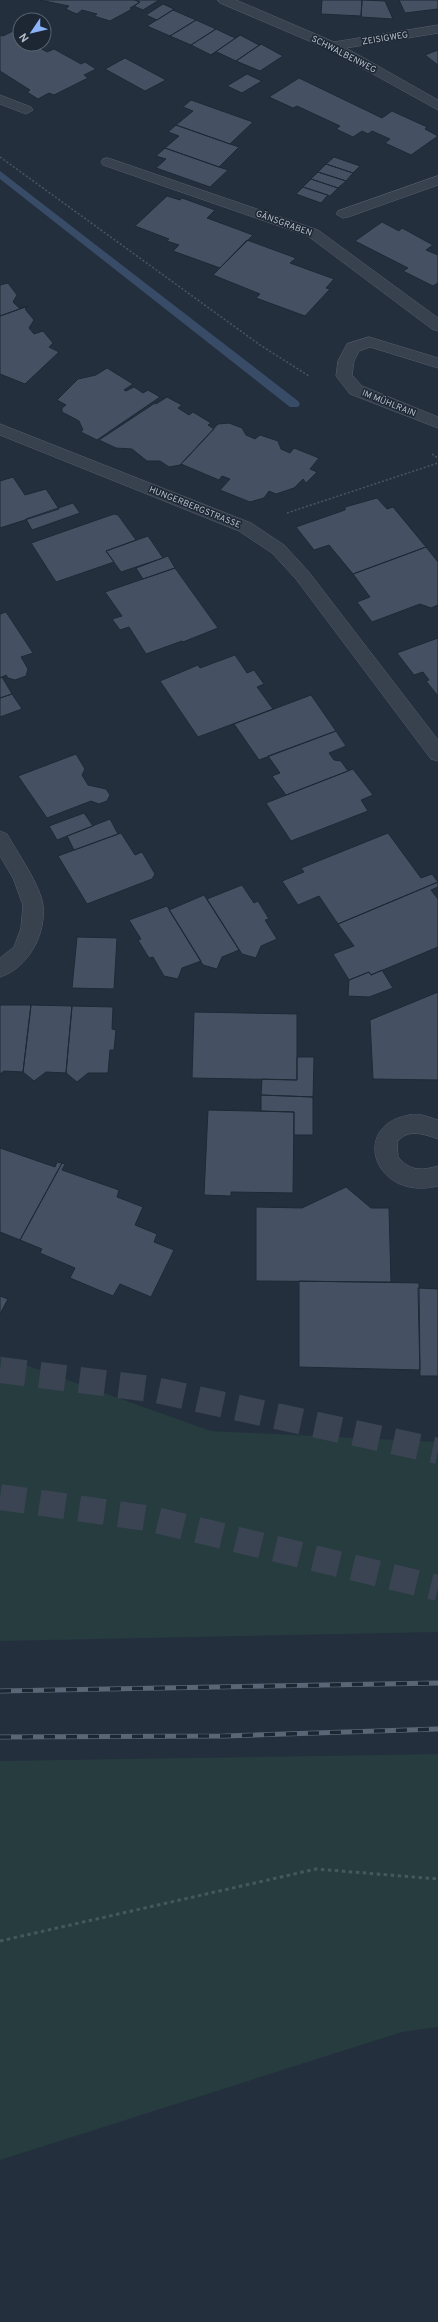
<svg xmlns="http://www.w3.org/2000/svg" width="438" height="2322" font-family="Overpass,sans-serif">
<rect width="100%" height="100%" fill="#242f3e"/>
<!-- green -->
<path fill="#263c3f" d="M0 1356 211 1431 438 1442V1632L0 1641Z
M438 1754V2027L402 2032 0 2160V1761Z"/>
<g fill="none" stroke-linecap="round" stroke-linejoin="round">
<!-- stream -->
<path fill="#394c67" fill-rule="evenodd" d="M0 171 298 401 300 404 298 407H290L0 179Z"/>
</g>
<!-- building -->
<path fill="#455162" stroke="#1f2835" d="M39 0H135L140 2 130 8 132 9 110 21 94 16 97 14 82 10 77 14 72 12 66 9 69 6Z
M135 0H159L143 10 134 6 140 2Z
M322 0H362L361 16 321 14Z
M362 0 385 1 393 19 361 17Z
M399 0H438V9L405 13Z
M163 4 174 9 157 20 146 15Z
M173 10 196 20 170 36 147 26Z
M196 20 216 29 191 45 170 36Z
M216 29 235 38 240 35 211 55 191 45Z
M15 30 20 33V44H33L47 52 54 49 81 64 85 62 96 69 84 75 88 78 54 95 49 93 38 99 27 92 30 90 0 71V35L3 36Z
M240 35 259 45 261 44 236 61 217 52 211 55Z
M261 44 283 56 260 71 236 61Z
M438 50V65L425 55Z
M125 58 166 80 145 91 105 69Z
M247 74 262 81 242 93 227 86Z
M299 78 382 118 392 111 427 127 425 129 438 136 411 155 385 143 390 139 372 131 368 134 362 131 353 137 336 129 340 126 297 106 293 108 269 97Z
M191 100 253 122 230 144 176 125 193 111 183 107Z
M176 125 230 144 239 147 219 167 165 148 179 136 168 132Z
M165 148 219 167 228 170 210 187 156 168 166 159 156 156Z
M334 157 360 166 353 173 326 164Z
M326 164 353 173 346 181 318 172Z
M318 172 346 181 338 188 311 179Z
M311 179 338 188 330 196 303 187Z
M303 187 328 195 321 203 296 194Z
M167 196 180 200 182 198 215 210 207 218 253 235 220 268 173 251 179 245 167 241 169 239 135 226Z
M382 222 399 231 402 228 433 245 426 250 438 255V283L433 286 403 271 408 268 355 241Z
M247 240 296 258 290 263 334 279 326 288 330 289 305 316 256 298 260 294 213 275Z
M8 283 17 295 13 302 19 308 28 306 0 316V285Z
M28 306 25 309 34 320 29 328 34 334 43 331 53 343 49 347 59 352 25 384 0 374V316Z
M107 368 133 384 124 390 126 391 134 387 143 393 148 390 160 397 97 440 81 432 83 430 79 421 62 412V408L66 405 57 400 78 379 96 375Z
M167 397 182 405 178 408 189 415 193 412 211 423 208 425 214 429 180 465 169 467 160 461H147L132 449 116 448 99 440 155 403 156 404Z
M229 423 242 428 246 435 255 439 260 435 278 441 281 449 290 453 294 448 319 458 310 469 317 472 306 483 303 479 294 488 276 494 269 491 264 498 250 502 220 490 230 479 222 476 219 480 181 464 218 424Z
M13 477 25 495 46 489 59 509 0 528V481Z
M377 498 387 509 393 507 426 547 353 574 329 545 314 550 296 527 345 510V507Z
M73 503 80 513 32 530 26 519Z
M114 514 118 515 136 540 106 551 114 562 56 582 31 543Z
M148 536 163 558 121 572 106 551Z
M426 547 438 562V605L431 608 420 604 372 622 357 602 370 597 353 574Z
M168 556 175 568 143 579 136 568Z
M175 568 218 628 183 642 182 641 146 654 129 627 120 630 112 619 122 616 105 592Z
M6 612 33 653 21 657 28 669 26 676 15 680 8 678 6 675 0 678V614Z
M438 638V696L426 681 429 680 423 672 414 675 397 653Z
M235 655 247 673 254 670 264 684 257 687 273 709 198 737 160 681 198 665 200 668Z
M2 677 12 694 0 698V678Z
M12 694 22 709 0 717V698Z
M311 695 336 731 259 760 234 724Z
M336 731 346 746 329 753 334 760 341 761 348 771 286 795 272 776 280 773 268 756Z
M76 754 85 769 82 775 88 785 106 789 110 795 107 801 99 804 91 801 47 818 18 776Z
M353 769 373 795 361 800 368 811 291 841 266 803Z
M84 813 93 826 57 840 49 826Z
M110 819 118 834 74 850 67 836Z
M121 833 135 855 142 852 155 874 152 879 87 904 58 856Z
M388 833 421 878 432 874 438 882 338 924 319 896 298 905 282 881 304 872 301 868Z
M438 882V887L431 890 438 899V947L371 975 369 972 349 980 333 954 354 946 338 924Z
M242 885 254 903 258 901 269 919 265 920 277 939 261 946 256 958 242 954 207 899Z
M204 895 239 950 222 957 217 969 203 965 169 910Z
M167 906 201 961 182 968 178 979 164 976 153 957 149 958 138 940 141 939 129 920Z
M77 937 117 938 114 989 72 988Z
M382 970 393 988 369 997 348 996 349 980 369 972 371 975Z
M438 992V1080L373 1079 370 1020Z
M0 1005H31L23 1072 4 1071 0 1074Z
M31 1005 72 1006 66 1073 46 1072 34 1081 23 1072Z
M72 1006 113 1007 112 1029 116 1030 114 1050H110L108 1073H88L77 1082 66 1073Z
M194 1012 297 1014V1080L192 1078Z
M297 1057H314L313 1097 261 1095 262 1079 297 1080Z
M261 1095 313 1097V1135H294V1112L261 1111Z
M208 1110 294 1112 293 1193 231 1192V1196L204 1195Z
M0 1148 55 1167 57 1162 62 1163 20 1240 0 1232Z
M62 1163 65 1164 62 1170 119 1190 117 1197 143 1207 135 1225 157 1234 154 1242 174 1250 151 1297 120 1284 113 1296 70 1278 75 1268 40 1253 42 1249 20 1240Z
M346 1187 371 1208H389L391 1282 256 1281V1207L302 1208Z
M299 1281 419 1283 420 1370 299 1367Z
M418 1288 438 1289V1376H420Z
M0 1296 8 1299 0 1314Z"/>
<g fill="none" stroke-linecap="round" stroke-linejoin="round">
<!-- trunk-tunnel -->
<path stroke="#3a4453" stroke-width="26" stroke-dasharray="26 14" stroke-linecap="butt" d="M0 1370 151 1389 438 1451
M0 1497 152 1519 438 1588"/>
<defs>
<path id="service" d="M0 95 31 107 33 110 26 114 0 104Z
M108 158 318 230 438 318V331L432 329 308 236 103 165 101 162 103 159Z
M369 337 438 358V368L370 347 359 351 354 361 352 375 362 386 438 417V428L350 394 336 376 338 361 347 344Z"/>
<path id="minor" d="M218 0H236L334 42 438 25V33L346 48 438 100V110L328 49 220 3Z
M438 176V185L348 217 343 218 336 214 338 211Z
M0 424 251 523 284 545 308 571 438 740V761L431 759 296 579 272 553 239 531 0 435Z
M0 831 7 834C17 852 41 886 43 906 46 935 28 968 0 977V958L14 947 21 928 23 905 13 878 0 856Z
M410 1115H422L438 1120V1139C424 1134 408 1128 397 1142L398 1157C410 1171 421 1171 438 1166V1186C373 1202 349 1124 410 1115Z"/>
</defs>
<!-- service casing -->
<use href="#service" stroke="#565f6c" stroke-width="1"/>
<!-- minor casing -->
<use href="#minor" stroke="#565f6c" stroke-width="1"/>
<!-- path-far1 -->
<path stroke="#44595c" stroke-width="1.5" stroke-dasharray="2 2" stroke-linecap="butt" d="M0 157 260 345 309 376
M432 454 438 458
M287 513 438 463"/>
<!-- path -->
<path stroke="#44595c" stroke-width="3" stroke-dasharray="3.5 3.5" stroke-linecap="butt" d="M0 1941 316 1869 438 1879"/>
<!-- service -->
<use href="#service" fill="#38414e" fill-rule="evenodd"/>
<!-- minor -->
<use href="#minor" fill="#38414e" fill-rule="evenodd"/>
<defs>
<path id="rail" d="M0 1691 438 1683
M0 1737 225 1736 438 1729"/>
</defs>
<!-- rail casing -->
<use href="#rail" stroke="#5a6575" stroke-width="5"/>
<!-- rail -->
<use href="#rail" stroke="#1d2633" stroke-width="3.5" stroke-dasharray="11" stroke-linecap="butt"/>
</g>
<g text-anchor="middle" stroke-width="3" stroke-linejoin="round" paint-order="stroke">
<!-- far-street labels -->
<g font-size="9" fill="#b4bcc9" stroke="#1d2633">
<text transform="translate(385 38) rotate(-9)" y="3">ZEISIGWEG</text>
<text transform="translate(344 54) rotate(27)" y="3">SCHWALBENWEG</text>
<text transform="translate(284 223) rotate(20)" y="3">GÄNSGRABEN</text>
<text transform="translate(389 403) rotate(22)" y="3">IM MÜHLRAIN</text>
<text transform="translate(195 507) rotate(22)" y="3">HUNGERBERGSTRASSE</text>
</g>
</g>
<!-- north arrow -->
<g transform="translate(32 32) rotate(235)"><circle r="19" fill="#1d2633" stroke="#59626f"/>
<path d="M0-3L7 15L0 10L-7 15Z" fill="#8ab4f8"/>
<text y="-6" font-size="11" font-weight="bold" text-anchor="middle" fill="#b4bcc9">N</text>
</g>
</svg>
